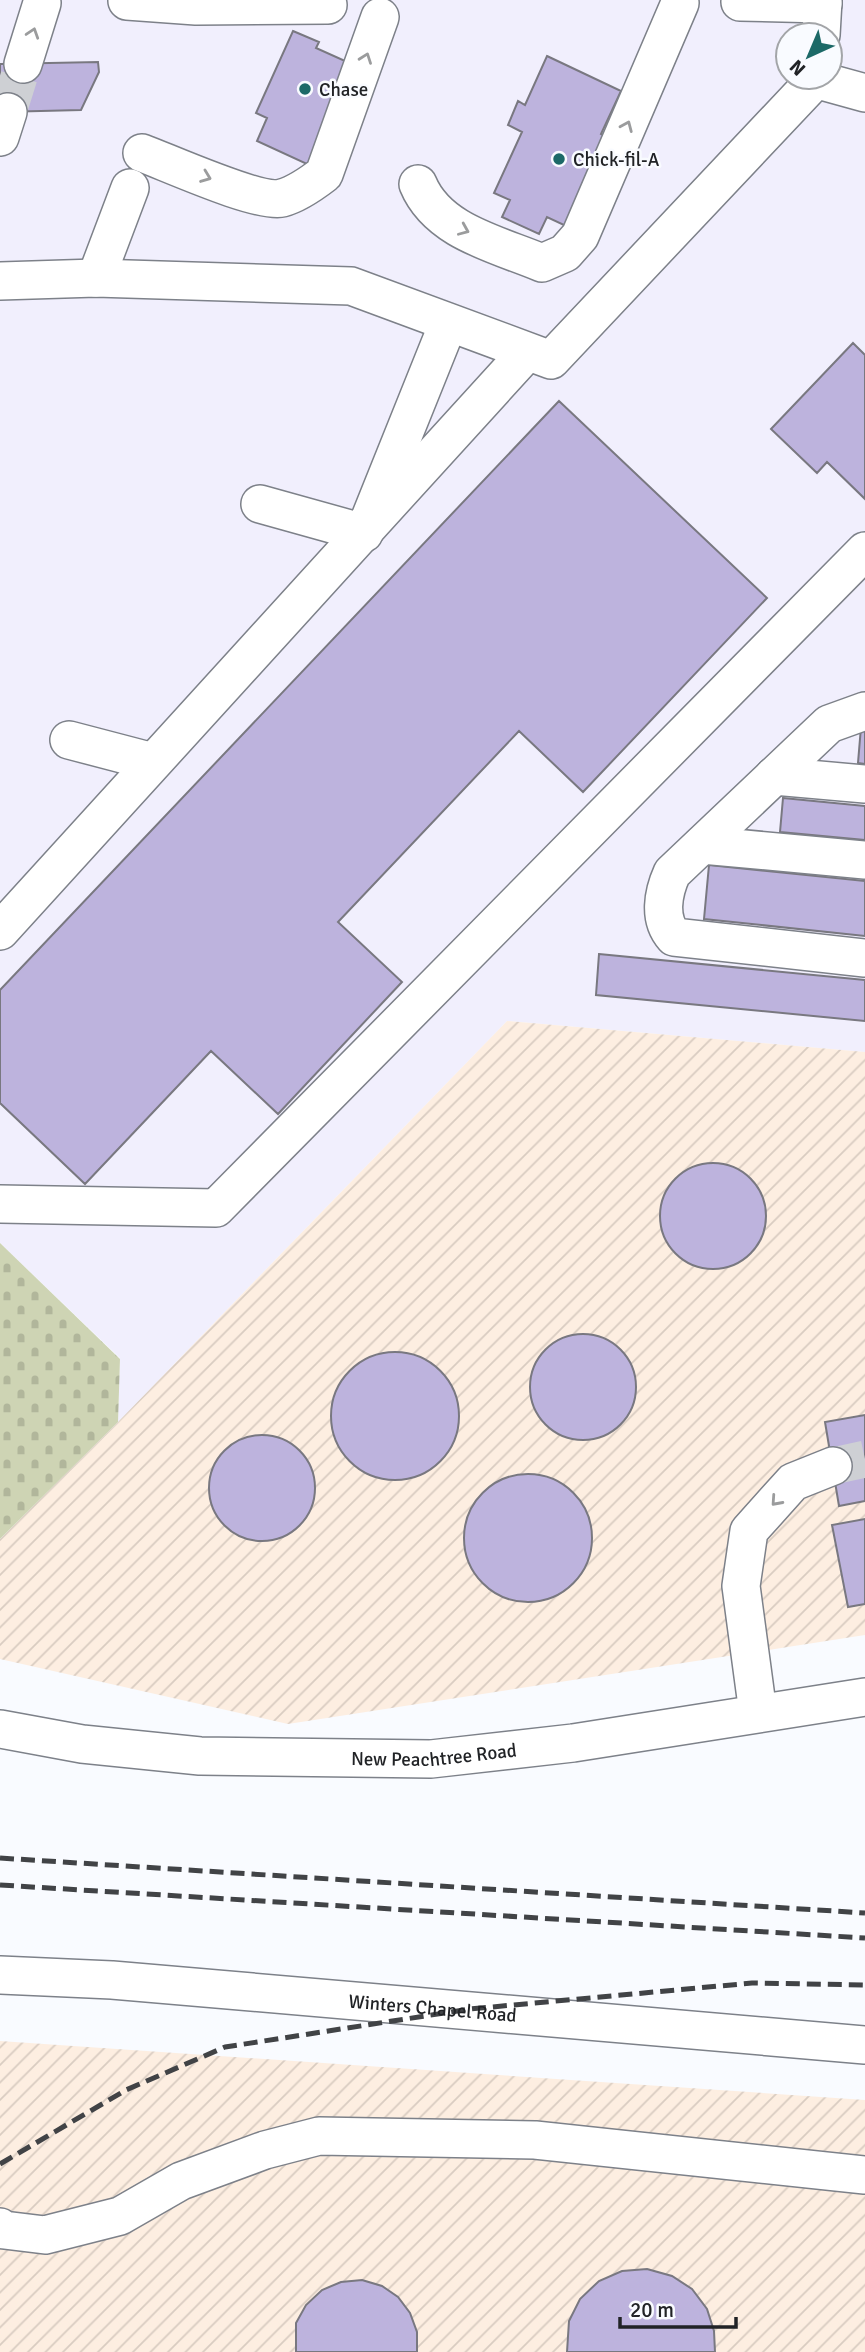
<svg xmlns="http://www.w3.org/2000/svg" width="865" height="2352" font-family="Signika,sans-serif">
<defs>
<pattern id="industrial-furrows" width="10" height="10" patternUnits="userSpaceOnUse" patternTransform="scale(1.75)"><rect width="10" height="10" fill="#fdeee1"/><path d="M-1 1l2-2M0 10L10 0M9 11l2-2" fill="none" stroke="#d9ccc1"/></pattern>
<pattern id="cemetery-stones" width="16" height="16" patternUnits="userSpaceOnUse" patternTransform="scale(1.75)"><rect width="16" height="16" fill="#ced4b4"/><path d="M2 7V4a2 2 0 0 1 4 0v3zM10 15v-3a2 2 0 0 1 4 0v3z" fill="#b1b69b"/></pattern>
</defs>
<rect width="100%" height="100%" fill="#f9fbff"/>
<!-- commercial -->
<path fill="#f1effd" fill-rule="evenodd" d="M0 0H865V1052L507 1021 118 1422 120 1358 0 1243ZM788 35H830V77H788Z"/>
<!-- industrial -->
<path fill="url(#industrial-furrows)" d="M507 1021 865 1052V1635L288 1724 0 1659V1539L118 1422Z
M0 2041 865 2100V2352H0Z"/>
<!-- cemetery -->
<path fill="url(#cemetery-stones)" d="M0 1243 120 1359 118 1422 0 1539Z"/>
<!-- building -->
<path fill="#bdb3dd" stroke="#797880" stroke-width="2" d="M293 31 319 42 316 48 354 65 309 165 257 141 267 118 256 113Z
M547 56 621 91 601 134 617 141 566 226 547 217 539 234 502 217 510 200 494 193 522 132 508 125 518 101 525 105Z
M98 62 99 72 81 110 0 112V64Z
M853 343 865 355V499L827 462 817 473 771 429Z
M559 401 767 598 583 792 519 731 338 922 402 982 278 1114 211 1051 85 1184 0 1103V990Z
M861 727 865 728V764L858 763Z
M783 798 865 806V840L780 832Z
M709 865 865 881V936L704 919Z
M599 954 865 980V1021L596 995Z
M660 1216a53 53 0 1 1 106 0a53 53 0 1 1-106 0Z
M530 1387a53 53 0 1 1 106 0a53 53 0 1 1-106 0Z
M331 1416a64 64 0 1 1 128 0a64 64 0 1 1-128 0Z
M865 1415V1501L839 1506 825 1422Z
M209 1488a53 53 0 1 1 106 0a53 53 0 1 1-106 0Z
M464 1538a64 64 0 1 1 128 0a64 64 0 1 1-128 0Z
M865 1519V1604L848 1607 832 1525Z
M647 2269 672 2276 692 2289 707 2309 714 2331 715 2352H567L569 2321 580 2299 599 2281 622 2271Z
M362 2280 382 2286 398 2297 410 2313 417 2332V2352H296V2323L306 2305 322 2290 341 2282Z"/>
<g fill="none" stroke-linecap="round" stroke-linejoin="round">
<!-- minor-tunnel -->
<path stroke="#ced0d4" stroke-width="37" stroke-dasharray="37 18" stroke-linecap="butt" d="M8 112 23 64
M833 1466 865 1459"/>
<defs>
<g id="minor">
<path d="M127 1 196 6 328 5"/>
<path d="M740 2 823 4"/>
<path d="M821 35 823 0"/>
<path d="M23 64 42 3"/>
<path d="M818 80 865 93"/>
<path d="M0 137 8 112"/>
<path d="M142 153C169 163 259 204 282 198 297 194 311 184 324 174L380 17"/>
<path d="M418 184C438 232 497 244 542 263L565 253 580 236 680 3"/>
<path d="M96 278 130 188"/>
<path d="M0 281 96 278 351 286 551 360 818 77"/>
<path d="M260 504 364 533 448 324"/>
<path d="M865 711 829 724 672 873C663 893 658 919 674 937L865 958"/>
<path d="M69 740 153 762"/>
<path d="M774 776 865 784"/>
<path d="M702 845 865 860"/>
<path d="M0 931 527 352"/>
<path d="M0 1204 216 1208 865 551"/>
<path d="M758 1713 741 1586 749 1531 793 1482 833 1466"/>
<path id="s1" d="M0 1729 82 1744 200 1756 431 1759 573 1743 865 1697"/>
<path id="s2" d="M0 1975 112 1980 865 2045"/>
<path d="M0 2227 4 2230 45 2235 120 2216 181 2181 265 2150 319 2136 535 2140 865 2175"/>
</g>
</defs>
<!-- minor casing -->
<use href="#minor" stroke="#7d8189" stroke-width="40"/>
<!-- minor -->
<use href="#minor" stroke="#fff" stroke-width="37"/>
<!-- rail -->
<path stroke="#414346" stroke-width="5" stroke-dasharray="14 7" stroke-linecap="butt" d="M0 1858 865 1913
M0 1885 865 1938
M0 2164 126 2090 225 2047 470 2009 752 1983 865 1985"/>
</g>
<!-- one-way arrows -->
<defs><path id="oneway-chevron" d="M-2-3.5L2.5 0L-2 3.5" fill="none" stroke-width="1.6" stroke-linecap="round" stroke-linejoin="round" transform="scale(1.75)"/></defs>
<g stroke="#9b9c9d">
<use href="#oneway-chevron" transform="translate(33 33) rotate(-72)"/>
<use href="#oneway-chevron" transform="translate(366 58) rotate(-70)"/>
<use href="#oneway-chevron" transform="translate(627 126) rotate(-67)"/>
<use href="#oneway-chevron" transform="translate(206 177) rotate(21)"/>
<use href="#oneway-chevron" transform="translate(464 230) rotate(23)"/>
<use href="#oneway-chevron" transform="translate(776 1501) rotate(132)"/>
</g>
<!-- markers -->
<g fill="#1c6967" stroke="#f9fbff" stroke-width="2.5">
<circle cx="305" cy="89" r="7"/>
<circle cx="559" cy="159" r="7"/>
</g>
<g text-anchor="middle" stroke-width="5" stroke-linejoin="round" paint-order="stroke">
<!-- poi labels -->
<g font-size="19" fill="#212326" stroke="#f9fbff" text-anchor="start">
<text x="319" y="96">Chase</text>
<text x="573" y="166">Chick-fil-A</text>
</g>
<!-- street labels -->
<g font-size="19" fill="#212326" stroke="#f9fbff">
<text dy="7" stroke="none"><textPath href="#s1" startOffset="436">New Peachtree Road</textPath></text>
<text dy="7" stroke="none"><textPath href="#s2" startOffset="434">Winters Chapel Road</textPath></text>
</g>
</g>
<!-- north arrow -->
<g transform="translate(809 56) rotate(224)"><circle r="33" fill="#f9fbff" stroke="#a3a5a8" stroke-width="2"/>
<path d="M0-5L12 26L0 18L-12 26Z" fill="#1c6967"/>
<text y="-10" font-size="19" font-weight="bold" text-anchor="middle" fill="#212326">N</text>
</g>
<!-- scale -->
<path d="M620 2317v10h116v-10" fill="none" stroke="#212326" stroke-width="3.5"/>
<text x="630" y="2317" font-size="21" fill="#212326" stroke="#f9fbff" stroke-width="5" paint-order="stroke">20 m</text>
</svg>
